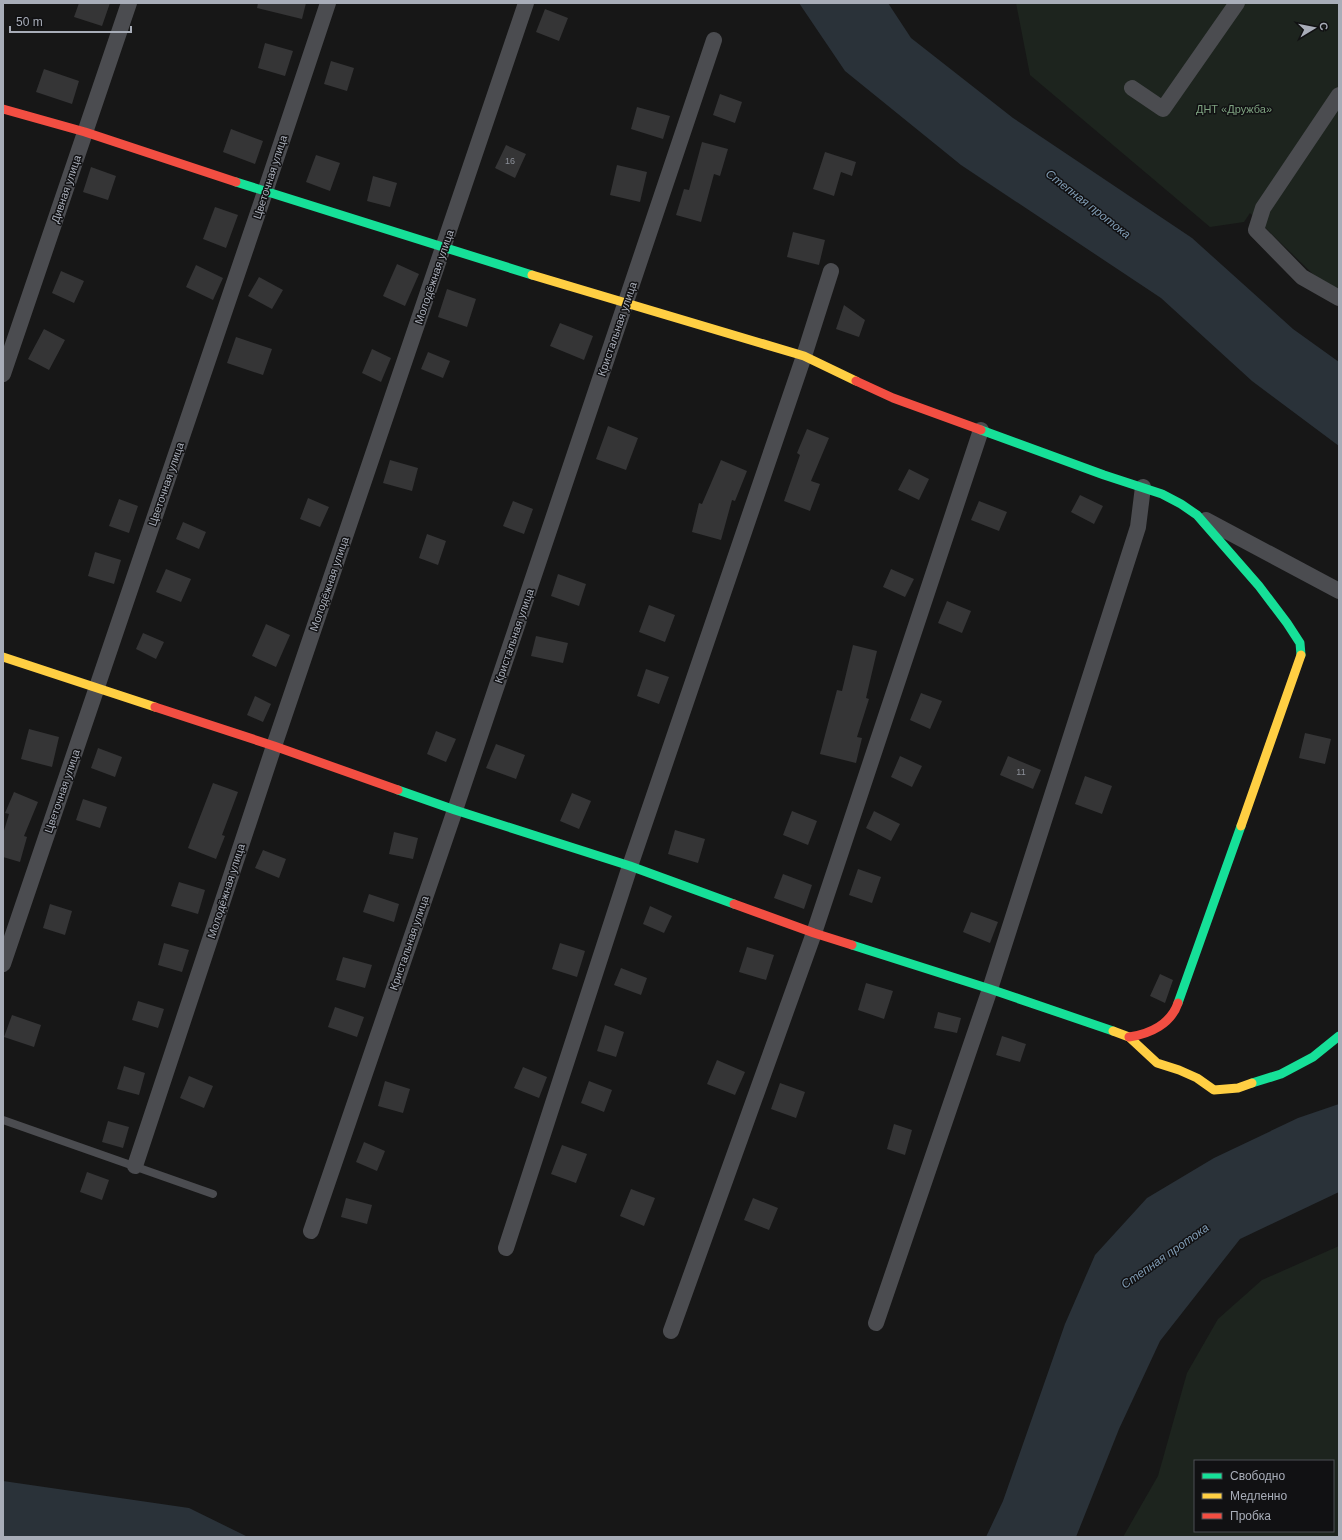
<svg xmlns="http://www.w3.org/2000/svg" width="1342" height="1540" font-family="Arial,sans-serif">
<rect width="100%" height="100%" fill="#171717"/>
<!-- green -->
<path fill="#1d241e" fill-rule="evenodd" d="M1016 3H1339V289L1315 276 1250 213 1244 222 1210 227 1030 75Z
M1339 1246V1537H1123L1158 1476 1187 1373 1218 1319 1262 1280ZM1195 1461H1333V1531H1195Z"/>
<!-- water -->
<path fill="#2a3239" d="M799 3H888L911 38 1013 118 1192 238 1293 329 1339 362V446L1252 381 1161 298 961 165 845 71Z
M1339 1104V1192L1240 1239 1160 1341 1119 1429 1076 1537H986L1003 1501 1065 1324 1095 1255 1147 1198 1214 1158 1298 1118Z
M3 1481 189 1508 248 1537H3Z"/>
<!-- building -->
<path fill="#353536" d="M79 3H110L102 26 74 17Z
M258 3H306L302 19 257 8Z
M545 9 568 18 559 41 536 32Z
M265 43 293 51 285 76 258 68Z
M331 61 354 68 347 91 324 84Z
M44 69 79 81 72 104 36 92Z
M720 94 742 102 735 123 713 115Z
M637 107 670 116 663 139 631 129Z
M231 129 263 141 255 164 223 152Z
M702 142 728 149 720 176 714 174 701 222 676 215 684 189 689 190Z
M506 145 526 154 515 178 495 168Z
M825 152 856 162 852 176 841 172 834 196 813 189Z
M316 155 340 163 330 191 306 182Z
M617 165 647 172 640 202 610 195Z
M91 167 116 176 108 200 83 192Z
M373 176 397 183 390 207 367 201Z
M215 207 238 215 226 248 203 239Z
M793 232 825 240 819 265 787 257Z
M397 264 419 274 405 306 383 296Z
M196 265 223 278 213 300 186 287Z
M61 271 84 281 74 303 52 293Z
M259 277 283 290 272 309 248 296Z
M447 289 476 299 467 327 438 317Z
M844 305 865 320 859 337 836 329Z
M560 323 593 336 584 360 550 346Z
M44 329 65 340 49 370 28 359Z
M236 337 272 349 263 375 227 363Z
M372 349 391 358 381 382 362 373Z
M428 352 450 361 443 378 421 369Z
M608 426 638 438 626 470 596 459Z
M807 429 829 438 811 481 820 484 810 511 784 501 800 455 797 453Z
M390 460 418 468 412 491 383 483Z
M721 460 747 471 735 501 732 500 721 540 692 532 699 503 702 504Z
M909 469 929 479 919 500 898 490Z
M1080 495 1103 506 1094 524 1071 512Z
M308 498 329 507 320 527 300 519Z
M119 499 138 506 129 533 109 526Z
M513 501 533 509 524 534 503 526Z
M979 501 1007 512 999 531 971 520Z
M183 522 206 532 199 549 176 539Z
M427 534 446 541 438 565 419 558Z
M95 552 121 560 114 584 88 576Z
M166 569 191 579 181 602 156 592Z
M891 569 914 579 905 597 883 587Z
M558 574 586 584 579 606 551 596Z
M947 601 971 611 962 633 938 623Z
M649 605 675 615 665 642 639 632Z
M266 624 290 635 276 667 252 656Z
M143 633 164 642 156 659 136 649Z
M536 636 568 643 563 663 531 656Z
M853 645 877 651 866 698 869 699 857 737 862 738 856 763 820 754 837 690 842 691Z
M646 669 669 677 659 704 637 696Z
M921 693 942 701 930 729 910 720Z
M255 696 271 704 263 722 247 715Z
M29 729 59 737 52 767 21 759Z
M436 731 456 739 446 762 427 754Z
M1305 733 1331 739 1325 764 1299 758Z
M496 744 525 755 516 779 486 768Z
M98 748 122 757 115 777 91 768Z
M900 756 922 766 912 787 891 777Z
M1008 756 1041 770 1033 789 1000 775Z
M1085 776 1112 786 1102 814 1075 804Z
M213 783 238 792 222 835 225 836 216 859 188 848Z
M14 792 38 802 24 836 27 837 20 862 3 857V834L9 814 5 813Z
M572 793 591 801 579 829 560 821Z
M83 799 107 807 100 828 76 820Z
M792 811 817 821 808 845 783 835Z
M874 811 900 824 891 841 866 828Z
M675 830 705 839 698 863 668 854Z
M394 832 418 838 413 859 389 854Z
M263 850 286 859 279 878 255 868Z
M858 869 881 877 872 903 849 895Z
M783 874 812 885 804 909 774 898Z
M179 882 205 890 198 914 171 906Z
M369 894 399 904 394 922 363 912Z
M50 904 72 911 65 935 43 928Z
M650 906 672 916 664 933 643 924Z
M971 912 998 922 990 943 963 932Z
M164 943 189 950 182 972 158 965Z
M560 943 585 951 577 977 552 969Z
M747 947 774 955 766 980 739 972Z
M343 957 372 965 365 988 336 980Z
M621 968 647 978 641 995 614 985Z
M1160 974 1173 980 1165 1003 1150 996Z
M866 983 893 991 884 1019 858 1010Z
M138 1001 164 1009 158 1028 132 1020Z
M335 1007 364 1017 357 1037 328 1027Z
M938 1012 961 1018 957 1033 934 1028Z
M12 1015 41 1025 34 1047 4 1037Z
M605 1025 624 1032 616 1057 597 1051Z
M1002 1036 1026 1044 1020 1062 996 1055Z
M717 1060 745 1072 735 1095 707 1084Z
M124 1066 145 1073 139 1095 117 1089Z
M523 1067 547 1077 539 1098 514 1088Z
M189 1076 213 1086 204 1108 180 1098Z
M385 1081 410 1089 403 1113 378 1106Z
M589 1081 612 1090 604 1112 581 1103Z
M780 1083 805 1092 796 1118 771 1109Z
M108 1121 129 1127 123 1148 102 1142Z
M894 1124 912 1130 905 1155 887 1149Z
M364 1142 385 1151 377 1171 356 1162Z
M562 1145 587 1154 576 1183 551 1174Z
M87 1172 109 1180 102 1200 80 1192Z
M631 1189 655 1198 644 1226 620 1216Z
M346 1198 372 1205 367 1224 341 1217Z
M753 1198 778 1208 769 1230 744 1220Z"/>
<g fill="none" stroke-linecap="round" stroke-linejoin="round">
<!-- lane -->
<path stroke="#4b4c50" stroke-width="8" d="M3 1120 213 1194"/>
<!-- street -->
<path stroke="#4b4c50" stroke-width="16" d="M1132 88 1163 109 1237 3
M1339 95 1263 208 1256 230 1302 277 1339 298
M3 374 129 3
M1206 520 1339 591
M3 964 265 192 328 3
M135 1166 274 746 526 3
M311 1231 455 810 714 40
M506 1248 630 866 804 356 831 271
M876 1323 990 989 1138 527 1143 487
M671 1331 814 933 981 430"/>
<!-- fast -->
<path stroke="#16e098" stroke-width="9" d="M236 182 532 275
M981 430 1104 475 1162 494 1181 504 1197 515 1259 586 1287 623 1300 643 1301 655
M398 790 455 810 630 866 734 904
M852 945 990 989 1113 1031
M1178 1003 1241 826
M1252 1083 1281 1074 1313 1057 1339 1036"/>
<!-- slow -->
<path stroke="#ffcf43" stroke-width="9" d="M532 275 804 356 856 381
M3 657 155 707
M1241 826 1301 655
M1113 1031 1129 1037 1157 1063 1179 1070 1197 1078 1214 1090 1238 1088 1252 1083"/>
<!-- jam -->
<path stroke="#f24e42" stroke-width="9" d="M3 109 85 132 236 182
M856 381 893 398 981 430
M155 707 274 746 398 790
M734 904 814 933 852 945
M1129 1037C1150 1034 1171 1024 1178 1003"/>
</g>
<g text-anchor="middle" stroke-width="3" stroke-linejoin="round" paint-order="stroke">
<!-- number labels -->
<g font-size="9" fill="#8b8f98">
<text x="510" y="164">16</text>
<text x="1021" y="775">11</text>
</g>
<!-- park labels -->
<g font-size="11" fill="#7fa381" stroke="#111113">
<text x="1234" y="113">ДНТ «Дружба»</text>
</g>
<!-- street labels -->
<g font-size="11" fill="#a8adb8" stroke="#111113">
<text transform="translate(270 177) rotate(-72)" y="4">Цветочная улица</text>
<text transform="translate(66 189) rotate(-71)" y="4">Дивная улица</text>
<text transform="translate(434 277) rotate(-71)" y="4">Молодёжная улица</text>
<text transform="translate(617 329) rotate(-71)" y="4">Кристальная улица</text>
<text transform="translate(166 484) rotate(-71)" y="4">Цветочная улица</text>
<text transform="translate(329 584) rotate(-71)" y="4">Молодёжная улица</text>
<text transform="translate(514 636) rotate(-71)" y="4">Кристальная улица</text>
<text transform="translate(62 791) rotate(-71)" y="4">Цветочная улица</text>
<text transform="translate(226 891) rotate(-72)" y="4">Молодёжная улица</text>
<text transform="translate(409 943) rotate(-71)" y="4">Кристальная улица</text>
</g>
<!-- water labels -->
<g font-size="12" font-style="italic" fill="#7f9bb3" stroke="#111113">
<text transform="translate(1088 204) rotate(38)" y="4">Степная протока</text>
<text transform="translate(1165 1256) rotate(-35)" y="4">Степная протока</text>
</g>
</g>
<!-- border -->
<rect width="1342" height="1540" fill="none" stroke="#a8adb8" stroke-width="8"/>
<!-- legend -->
<rect x="1194" y="1460" width="140" height="72" fill="#111113" stroke="#4d4f55"/>
<rect x="1202" y="1473" width="20" height="6" fill="#16e098" stroke="#4d4f55"/>
<text x="1230" y="1480" font-size="12" fill="#a8adb8">Свободно</text>
<rect x="1202" y="1493" width="20" height="6" fill="#ffcf43" stroke="#4d4f55"/>
<text x="1230" y="1500" font-size="12" fill="#a8adb8">Медленно</text>
<rect x="1202" y="1513" width="20" height="6" fill="#f24e42" stroke="#4d4f55"/>
<text x="1230" y="1520" font-size="12" fill="#a8adb8">Пробка</text>
<!-- north arrow -->
<g transform="translate(1314 28) rotate(80)" stroke="#111113" stroke-width="3" paint-order="stroke">
<path d="M0-3L7 15L0 10L-7 15Z" fill="#a8adb8"/>
<text y="-6" font-size="11" font-weight="bold" text-anchor="middle" fill="#a8adb8">С</text>
</g>
<!-- scale -->
<path d="M10 26v6h121v-6" fill="none" stroke="#a8adb8" stroke-width="2"/>
<text x="16" y="26" font-size="12" fill="#a8adb8" stroke="#111113" stroke-width="3" paint-order="stroke">50 m</text>
</svg>
